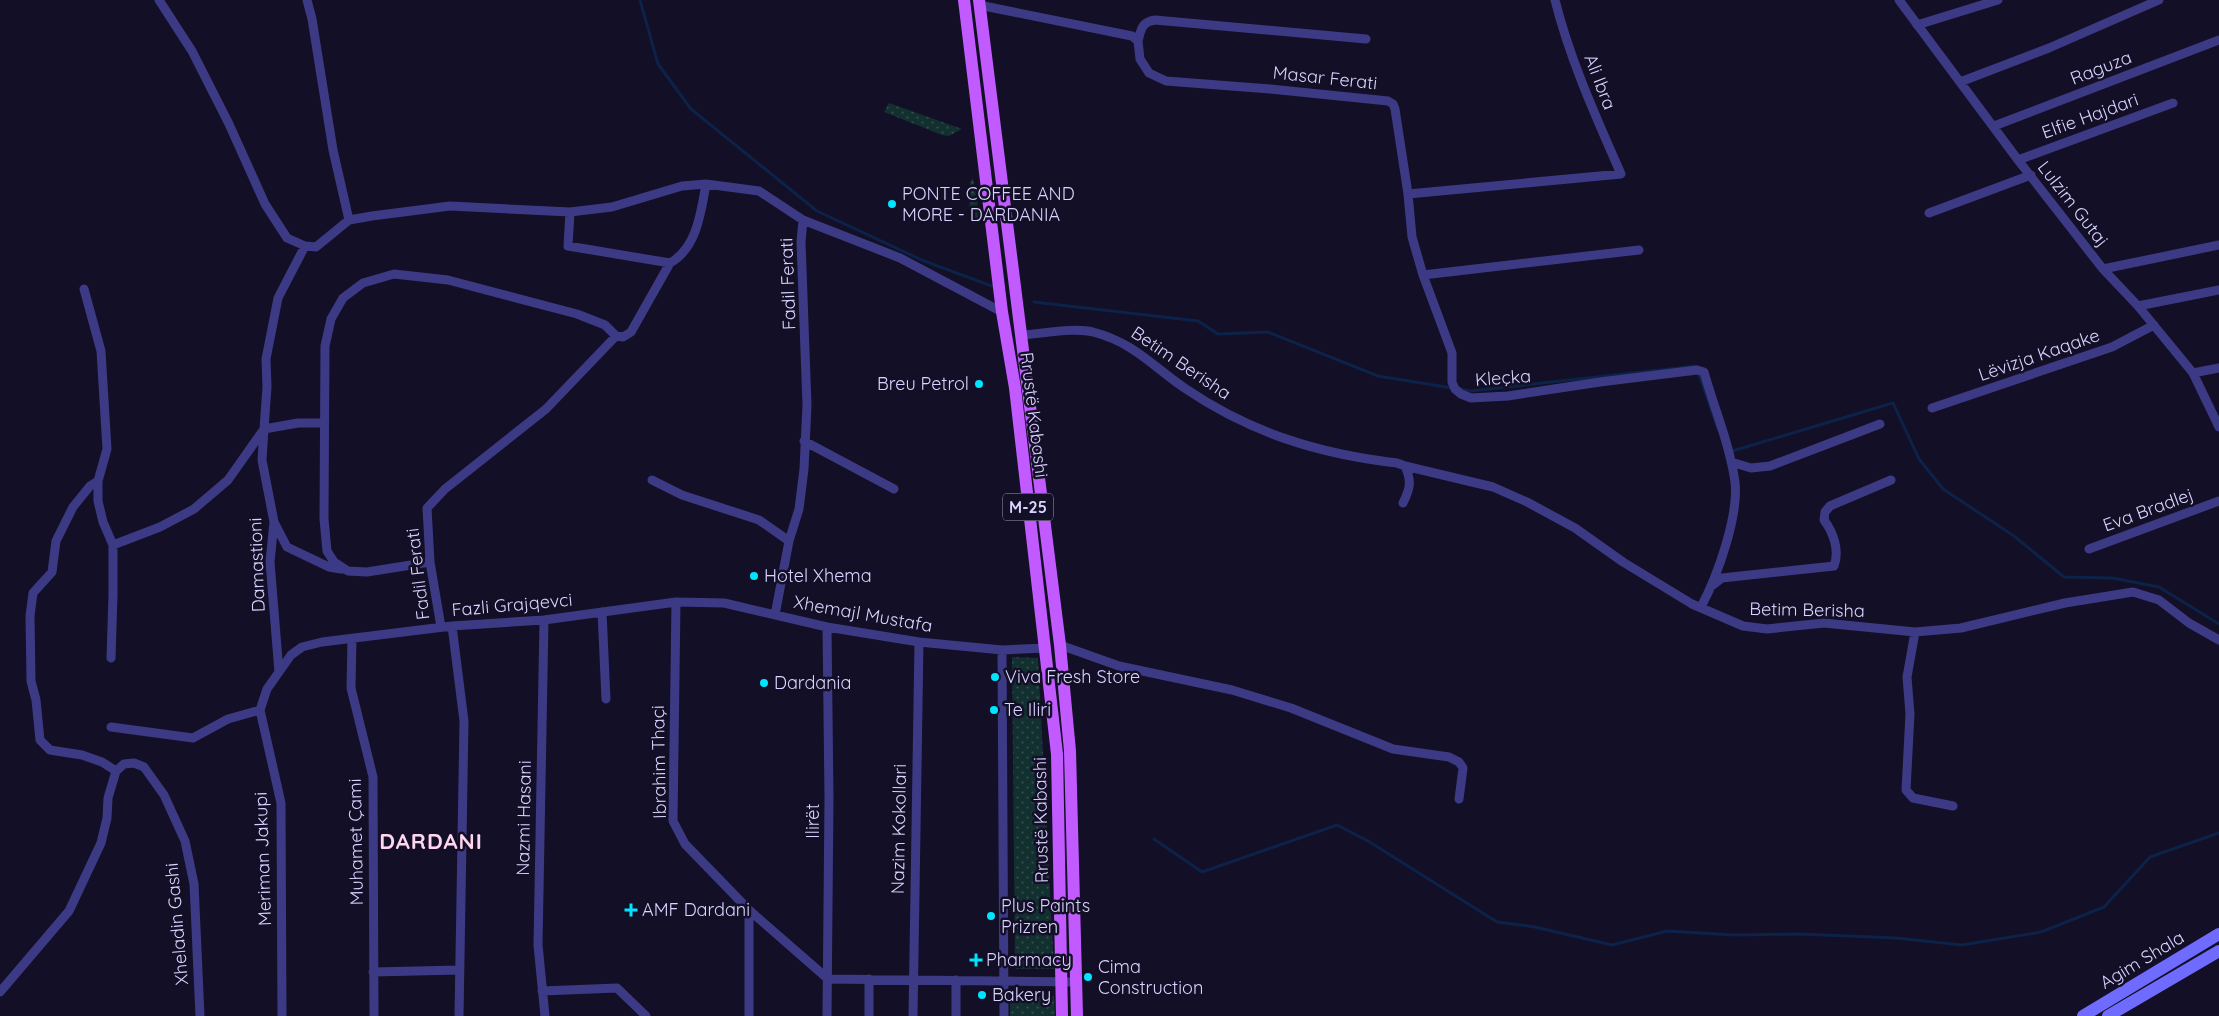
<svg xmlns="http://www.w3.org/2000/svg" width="2219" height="1016" font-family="Quicksand,sans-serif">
<defs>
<pattern id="grass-dots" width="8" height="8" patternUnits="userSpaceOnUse" patternTransform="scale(1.25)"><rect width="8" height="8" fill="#12302f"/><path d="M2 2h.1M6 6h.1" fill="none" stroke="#344d4e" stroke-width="1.8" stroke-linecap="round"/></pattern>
</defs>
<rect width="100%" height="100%" fill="#130f26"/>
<!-- grass -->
<path fill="url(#grass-dots)" d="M889 103 962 129 949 136 942 135 884 112Z
M973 178 980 218 979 221 974 224 969 220 970 182Z
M1012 657 1038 658 1054 969H1015Z
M1054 996 1055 1016H1010V997Z"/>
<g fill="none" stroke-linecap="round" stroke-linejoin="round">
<!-- stream -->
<path stroke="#0c2248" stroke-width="3" d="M640 0 658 64 691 109 817 211 924 261 992 286
M1034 302 1198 321 1218 334 1268 332 1378 376 1452 388
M1460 389 1471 391 1696 366 1718 429
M1729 452 1893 403 1919 459 1943 489 2014 536 2064 577 2112 578 2159 587 2219 624
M1154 839 1202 872 1337 825 1368 841 1497 922 1535 927 1612 945 1667 931 1734 935 1800 934 1896 938 1962 945 2041 932 2104 907 2150 857 2219 833"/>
<!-- street -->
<path stroke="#3d3a85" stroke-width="9" d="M159 0 192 51 229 124 265 204 287 238 305 246 316 247 349 220 372 216 450 206 570 212 612 207 682 186 706 184 759 191 803 220 801 242 807 405 804 469 799 509 789 541 775 615
M307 0 312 19 333 150 349 220
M1899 0 2018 160 2103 269 2138 306 2193 373 2219 427
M979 5 1132 36 1138 41 1140 59 1149 73 1166 81 1270 89 1388 101 1393 104 1395 109 1408 194 1621 174C1596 117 1570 60 1555 0
M1917 25 1998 0
M1138 41C1141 29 1142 22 1155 20L1366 39
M1960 82 2049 48 2159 0
M1994 126 2219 40
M2018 160 2173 103
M1408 194 1412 237 1423 275 1452 353V382L1455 389 1461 394 1471 398 1508 396 1600 382 1697 370 1704 372C1714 408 1730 445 1735 482 1739 516 1717 577 1701 607
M570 212 568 246 670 263C697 248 701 212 706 184
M1929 213 2031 175
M803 220 900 258 1002 312
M2103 269 2219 245
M1423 275 1639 250
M84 289 101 351 107 449 98 481V501L103 522 113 545V595L111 658
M2138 306 2219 290
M1021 335C1042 334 1074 327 1093 332 1135 343 1153 367 1186 389 1251 433 1319 454 1397 463L1405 466C1412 481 1410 489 1403 503
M2193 373 2219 368
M1932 408 2112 347 2154 325
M804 441 894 489
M1731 462 1751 468 1770 466 1880 424
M1405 466 1493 487 1527 502 1575 528 1623 562 1692 604 1743 626 1767 629 1824 623 1915 632 1961 628 2065 603 2133 592 2159 600 2189 623 2219 640
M652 480 682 495 759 520 789 541
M98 481 90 486 73 507 56 541 52 572 33 593 30 616 31 681 36 700 40 740 50 750 82 755 102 762 116 771
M274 522 287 547 329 567 341 569
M113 545 160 527 194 509 228 480 264 429 267 387 266 359 278 298 305 246
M2089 549 2219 501
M430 562 367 572 348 571 334 562 327 551 324 519 325 346 331 319 343 298 363 283 394 274 448 280 577 314 605 325 616 336
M1713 585 1722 578 1834 566C1840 550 1833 532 1824 520L1825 512 1830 506 1891 480
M676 602 673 821 685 844 749 910 828 979 1076 982
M602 612 606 699
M544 620 538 945 545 1016
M452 626 464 721 459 1016
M441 627 430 562 427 508 445 489 546 409 616 336 623 337 631 332 670 263
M827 627 829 798 827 1016
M1915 632 1907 677 1910 714 1906 790 1913 798 1953 806
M352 639 351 688 373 777 374 1016
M1060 645 1119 666 1232 690 1291 708 1393 749 1449 757 1459 762 1463 768 1459 799
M1002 650 1004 1016
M279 672 270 562 274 522 262 460 264 429 298 423H324
M111 727 193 738 228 719 260 710
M373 972 459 970
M542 991 617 988 646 1016
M0 992 69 911 101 843 107 818 108 798 116 771 124 764 134 763 144 767 164 795 185 841 194 884 200 1016
M282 1016 281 803 260 710 267 689 291 655 302 647 322 642 452 626 544 620 676 602 724 603 827 627 919 642 1002 650 1046 648
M749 1016V910
M869 1016V979
M913 1016 919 642
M956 1016V980"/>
<!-- secondary -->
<path stroke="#6f6bff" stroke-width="12" d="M2083 1016 2219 934
M2108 1016 2219 951"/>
<!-- primary -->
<path stroke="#c25bff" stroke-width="12" d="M964 0 1002 312 1015 388 1057 754 1062 1016
M979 0 1060 645 1070 751 1077 1016"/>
</g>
<!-- markers -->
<g fill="#00e5ff" stroke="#130f26" stroke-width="2">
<circle cx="892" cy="204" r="5"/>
<circle cx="979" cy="384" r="5"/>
<circle cx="754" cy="576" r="5"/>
<circle cx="995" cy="677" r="5"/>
<circle cx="764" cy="683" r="5"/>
<circle cx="994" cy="710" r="5"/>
<path d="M628.5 902.5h5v5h5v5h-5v5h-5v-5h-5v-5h5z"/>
<circle cx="991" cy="916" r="5"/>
<path d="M973.5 952.5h5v5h5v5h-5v5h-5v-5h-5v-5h5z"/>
<circle cx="1088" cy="977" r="5"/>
<circle cx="982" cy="995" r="5"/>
</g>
<g text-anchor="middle" stroke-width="5" stroke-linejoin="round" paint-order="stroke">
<!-- shield labels -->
<rect fill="#130f26" stroke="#9e99be" stroke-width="1" x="1003" y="493.5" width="50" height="27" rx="4"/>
<g font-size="16" font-weight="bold" fill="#d9d4ff">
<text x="1028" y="513">M-25</text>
</g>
<!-- street labels -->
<g font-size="18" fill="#d9d4ff" stroke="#130f26">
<text transform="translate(2101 68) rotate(-21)" y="6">Raguza</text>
<text transform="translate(1325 78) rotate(6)" y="6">Masar Ferati</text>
<text transform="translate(1600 82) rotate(69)" y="6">Ali Ibra</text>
<text transform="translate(2090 116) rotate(-20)" y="6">Elfie Hajdari</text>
<text transform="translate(2073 204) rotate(52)" y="6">Lulzim Gutaj</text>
<text transform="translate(788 284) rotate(-92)" y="6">Fadil Ferati</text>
<text transform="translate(2039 355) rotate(-19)" y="6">Lëvizja Kaqake</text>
<text transform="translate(1181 363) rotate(34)" y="6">Betim Berisha</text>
<text transform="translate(1503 378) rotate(-4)" y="6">Kleçka</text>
<text transform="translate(1034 415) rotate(83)" y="6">Rrustë Kabashi</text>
<text transform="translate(2148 510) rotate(-20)" y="6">Eva Bradlej</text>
<text transform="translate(257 565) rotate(-92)" y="6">Damastioni</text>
<text transform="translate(418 574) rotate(-97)" y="6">Fadil Ferati</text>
<text transform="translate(512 605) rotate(-5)" y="6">Fazli Grajqevci</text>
<text transform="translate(1807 610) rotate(1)" y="6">Betim Berisha</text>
<text transform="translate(863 614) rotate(10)" y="6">Xhemajl Mustafa</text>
<text transform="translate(659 762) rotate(-91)" y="6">Ibrahim Thaçi</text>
<text transform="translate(524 818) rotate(-89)" y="6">Nazmi Hasani</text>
<text transform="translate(1041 820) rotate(-91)" y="6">Rrustë Kabashi</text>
<text transform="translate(813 821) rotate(-90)" y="6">Ilirët</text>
<text transform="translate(899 829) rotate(-89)" y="6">Nazim Kokollari</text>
<text transform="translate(356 842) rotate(-91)" y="6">Muhamet Çami</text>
<text transform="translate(263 859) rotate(-92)" y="6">Meriman Jakupi</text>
<text transform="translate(177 924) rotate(-95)" y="6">Xheladin Gashi</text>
<text transform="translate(2142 960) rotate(-31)" y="6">Agim Shala</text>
</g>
<!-- poi labels -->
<g font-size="18" fill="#d9d4ff" stroke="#130f26" text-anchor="start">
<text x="902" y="200">PONTE COFFEE AND<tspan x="902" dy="21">MORE - DARDANIA</tspan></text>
<text x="969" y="390" text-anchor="end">Breu Petrol</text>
<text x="764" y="582">Hotel Xhema</text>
<text x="1005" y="683">Viva Fresh Store</text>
<text x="774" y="689">Dardania</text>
<text x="1004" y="716">Te Iliri</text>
<text x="1001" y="912">Plus Paints<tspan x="1001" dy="21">Prizren</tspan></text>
<text x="642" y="916">AMF Dardani</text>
<text x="986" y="966">Pharmacy</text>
<text x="1098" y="973">Cima<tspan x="1098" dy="21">Construction</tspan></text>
<text x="992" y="1001">Bakery</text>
</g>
<!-- district labels -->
<g font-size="22" font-weight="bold" letter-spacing="1" fill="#ffd6f0" stroke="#130f26">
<text x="431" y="849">DARDANI</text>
</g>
</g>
</svg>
